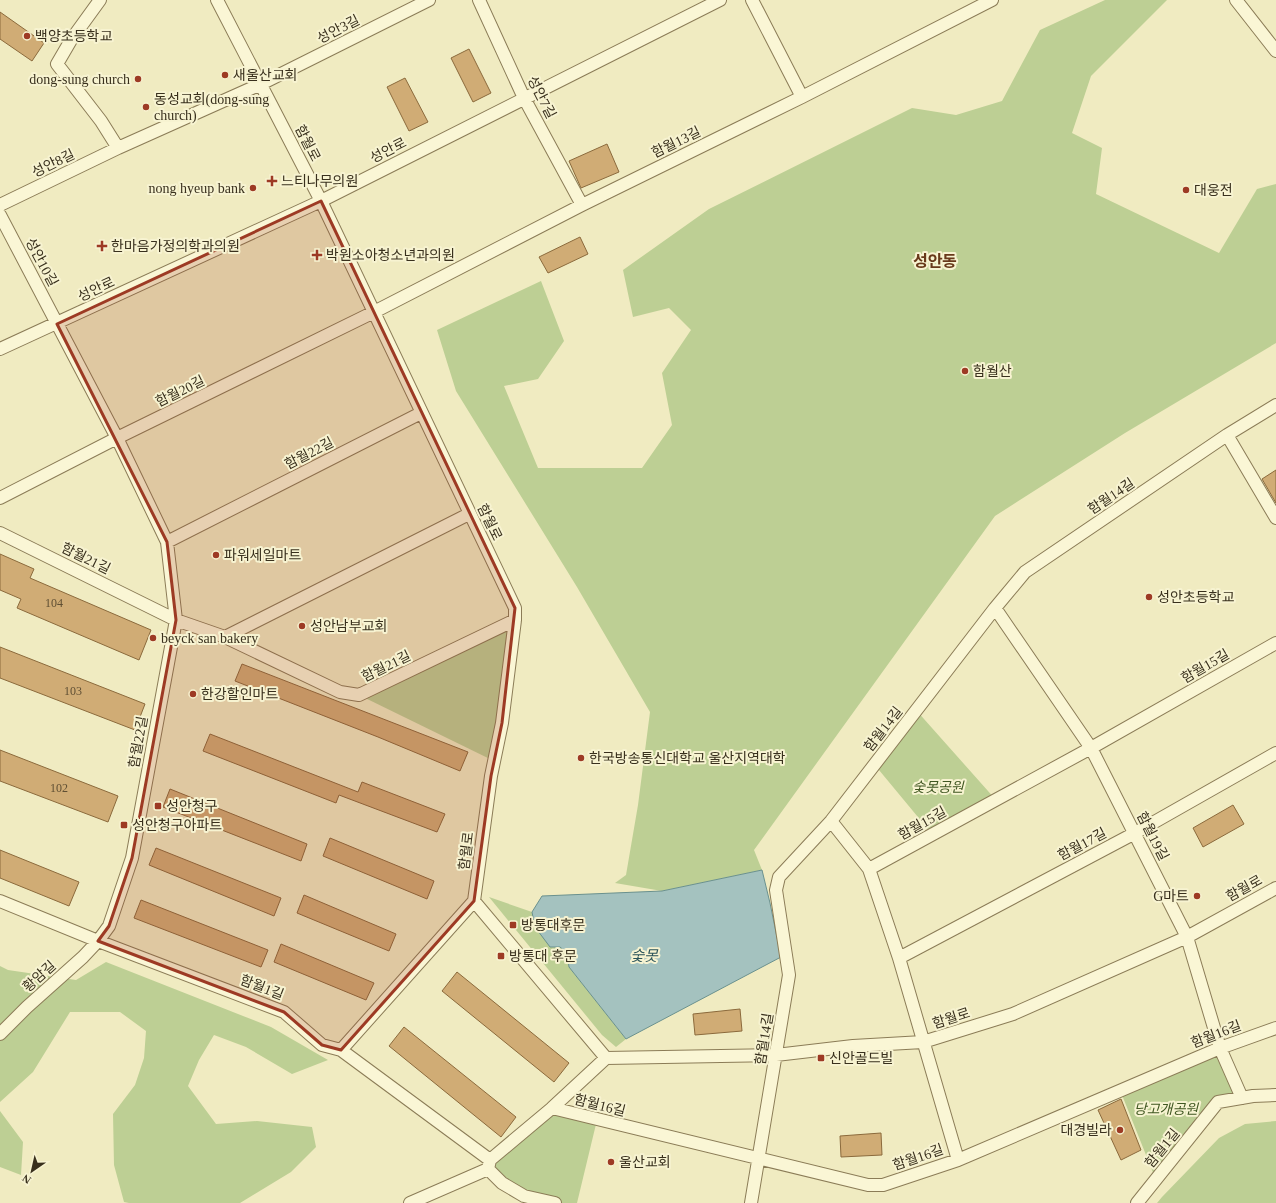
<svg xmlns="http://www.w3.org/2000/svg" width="1276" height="1203" font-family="'Times New Roman','Noto Sans KR',serif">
<rect width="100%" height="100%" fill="#f0ebc1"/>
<!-- green -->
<path fill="#bdcf94" d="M1105 0H1167L1091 76 1072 133 1102 148 1096 194 1219 253 1257 189 1276 184V343L1125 433 995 516 754 850 762 870 662 891 615 883 626 875 638 805 650 712 577 587 456 391 437 330 541 281 564 341 538 379 504 386 538 468H642L672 425 662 373 691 330 669 308 633 317 623 270 709 209 912 108 956 115 1002 101 1040 30Z
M515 620 494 761 359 695Z
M916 710 996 800 932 834 874 764Z
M489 897 532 912 535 927 567 953 569 967 626 1039 616 1047 602 1035Z
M106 962 271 1027 328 1060 292 1074 246 1047 214 1035 199 1060 188 1086 216 1124 257 1121 312 1127 316 1147 291 1172 240 1203H129L124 1202 114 1165 113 1114 135 1085 144 1058 146 1031 120 1012H70L33 1072 0 1102V966L8 970 76 980Z
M1220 1048 1241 1096 1218 1102 1156 1180 1120 1090Z
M552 1108 597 1120 577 1203H555L502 1183 490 1160Z
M0 1111 23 1142 21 1175 0 1167Z
M1276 1121V1203H1157L1162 1197 1219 1138 1245 1124Z"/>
<!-- water -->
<path fill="#a4c2bf" stroke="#6a918e" d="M762 870 770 903 781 957 626 1039 569 967 567 953 560 947H550L535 927 532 912 542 896 662 891Z"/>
<!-- building -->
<path fill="#d0ac75" stroke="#8b6a3c" d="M0 12 44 43 32 61 0 39Z
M469 49 491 93 473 102 451 58Z
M405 78 428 122 409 131 387 87Z
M607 144 619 172 581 188 569 161Z
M580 237 588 254 548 273 539 257Z
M1276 470V503L1262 479Z
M0 554 34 569 30 578 151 630 139 660 17 608 21 599 0 590Z
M0 647 145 704 135 730 0 678Z
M242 664 468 752 460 771 378 737 235 681Z
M210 734 358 792 362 782 445 814 437 832 339 795 336 803 203 751Z
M0 750 118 796 108 822 0 781Z
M170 789 307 844 301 861 163 807Z
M1233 805 1244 824 1203 847 1193 828Z
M330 838 434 881 427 899 323 856Z
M156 848 281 898 274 916 149 865Z
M0 850 79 882 69 906 0 878Z
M304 895 396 934 389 951 297 913Z
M141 900 268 950 261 967 134 918Z
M281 944 374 983 366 1000 274 962Z
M457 972 569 1063 554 1082 442 991Z
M740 1009 742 1031 695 1035 693 1014Z
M404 1027 516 1117 501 1137 389 1046Z
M1121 1099 1141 1150 1121 1160 1098 1110Z
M881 1133 882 1155 841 1157 840 1136Z"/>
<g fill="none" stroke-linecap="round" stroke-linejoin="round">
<defs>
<path id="minor" d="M100 0 71 40 57 64 101 121 118 148
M217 0 321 201 515 608V620L502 723 491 776 474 901 606 1058
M479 0 524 98 582 205
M752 0 802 97
M1236 0 1276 51
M0 205 118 148 261 84 429 0
M0 215 117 438 167 542 176 620 132 858 109 926 98 941 83 957 27 1007 0 1034
M0 349 321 201 720 0
M1227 435 1276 518
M0 498 117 438 374 312 582 205 802 97 992 0
M0 533 176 620 225 637 340 692 359 695 515 620
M167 542 421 413
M995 608 1091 748 1187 937 1220 1048 1242 1098
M225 637 469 514
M831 821 869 869 899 958 958 1160
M869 869 1091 748 1276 643
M0 901 98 941 284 1012 322 1045 341 1050 490 1160
M899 958 1135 833 1276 753
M341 1050 474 901
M552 1108 868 1185H883L958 1160 1220 1048 1276 1028
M490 1160 552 1108 606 1058 776 1055 853 1046 923 1042 1013 1014 1187 937 1276 888
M490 1160 488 1169 502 1183 524 1196 555 1203
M410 1203 488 1169
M751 1203 789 975 776 890 779 877 831 821 995 608 1025 572 1227 435 1276 405
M1137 1203 1218 1102 1253 1096 1276 1095"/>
</defs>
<!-- minor casing -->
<use href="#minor" stroke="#8b7c57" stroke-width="14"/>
<!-- minor -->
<use href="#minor" stroke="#faf6d5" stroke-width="12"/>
</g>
<!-- marked area -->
<path fill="#9d3a24" fill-opacity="0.2" stroke="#9d3a24" stroke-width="3" stroke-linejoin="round" d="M321 201 515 608 502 723 491 776 474 901 341 1050 322 1045 284 1012 98 941 109 926 132 858 176 620 167 542 57 324Z"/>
<!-- markers -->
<g fill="#9d3a24" stroke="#f7f3d1" stroke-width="1.5">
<circle cx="27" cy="36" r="4"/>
<circle cx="225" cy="75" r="4"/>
<circle cx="138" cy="79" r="4"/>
<circle cx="146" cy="107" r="4"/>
<path d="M270 175h4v4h4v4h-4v4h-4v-4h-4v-4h4z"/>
<circle cx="253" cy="188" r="4"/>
<circle cx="1186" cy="190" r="4"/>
<path d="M100 240h4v4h4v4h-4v4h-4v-4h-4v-4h4z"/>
<path d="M315 249h4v4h4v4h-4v4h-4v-4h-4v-4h4z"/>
<circle cx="965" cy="371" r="4"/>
<circle cx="216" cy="555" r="4"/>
<circle cx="1149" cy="597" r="4"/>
<circle cx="302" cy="626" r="4"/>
<circle cx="153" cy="638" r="4"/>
<circle cx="193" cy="694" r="4"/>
<circle cx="581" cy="758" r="4"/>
<rect x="154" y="802" width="8" height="8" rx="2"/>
<rect x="120" y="821" width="8" height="8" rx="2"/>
<circle cx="1197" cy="896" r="4"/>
<rect x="509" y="921" width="8" height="8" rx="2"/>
<rect x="497" y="952" width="8" height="8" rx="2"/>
<rect x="817" y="1054" width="8" height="8" rx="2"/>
<circle cx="1120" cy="1130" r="4"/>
<circle cx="611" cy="1162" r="4"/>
</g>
<g text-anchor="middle" stroke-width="4" stroke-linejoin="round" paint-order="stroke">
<!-- number labels -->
<g font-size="12" fill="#5f4f33">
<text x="54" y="607">104</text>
<text x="73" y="695">103</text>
<text x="59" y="792">102</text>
</g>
<!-- street labels -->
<g font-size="14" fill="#39301d" stroke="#f7f3d1">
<text transform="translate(338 29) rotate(-27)" y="5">성안3길</text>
<text transform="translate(542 97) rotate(63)" y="5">성안7길</text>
<text transform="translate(676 142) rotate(-26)" y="5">함월13길</text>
<text transform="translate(308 143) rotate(63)" y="5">함월로</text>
<text transform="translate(388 150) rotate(-27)" y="5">성안로</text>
<text transform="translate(53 163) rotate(-26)" y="5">성안8길</text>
<text transform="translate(42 262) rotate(62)" y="5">성안10길</text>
<text transform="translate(96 289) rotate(-25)" y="5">성안로</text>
<text transform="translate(180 391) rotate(-26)" y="5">함월20길</text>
<text transform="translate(309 453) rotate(-27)" y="5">함월22길</text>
<text transform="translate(1111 496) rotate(-34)" y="5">함월14길</text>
<text transform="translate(490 522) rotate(64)" y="5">함월로</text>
<text transform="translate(86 558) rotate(26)" y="5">함월21길</text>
<text transform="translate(386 666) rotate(-26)" y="5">함월21길</text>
<text transform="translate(1205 666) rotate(-30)" y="5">함월15길</text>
<text transform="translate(883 729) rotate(-52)" y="5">함월14길</text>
<text transform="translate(138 742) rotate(-80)" y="5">함월22길</text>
<text transform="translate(922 823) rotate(-29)" y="5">함월15길</text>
<text transform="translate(1153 836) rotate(63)" y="5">함월19길</text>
<text transform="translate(1082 844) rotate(-28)" y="5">함월17길</text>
<text transform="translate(466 851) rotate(-83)" y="5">함월로</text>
<text transform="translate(1244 888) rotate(-29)" y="5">함월로</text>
<text transform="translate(39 976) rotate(-42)" y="5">황암길</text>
<text transform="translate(262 987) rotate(21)" y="5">함월1길</text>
<text transform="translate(951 1018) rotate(-18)" y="5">함월로</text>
<text transform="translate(1216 1034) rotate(-21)" y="5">함월16길</text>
<text transform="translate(764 1039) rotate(-81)" y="5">함월14길</text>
<text transform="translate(600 1105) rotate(14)" y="5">함월16길</text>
<text transform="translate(1162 1148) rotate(-51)" y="5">함월1길</text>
<text transform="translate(918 1157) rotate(-19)" y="5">함월16길</text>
</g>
<!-- poi labels -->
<g font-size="14" fill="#39301d" stroke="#f7f3d1" text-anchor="start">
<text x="35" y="41">백양초등학교</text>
<text x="233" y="80">새울산교회</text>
<text x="130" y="84" text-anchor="end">dong-sung church</text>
<text x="154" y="104">동성교회(dong-sung<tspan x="154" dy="16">church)</tspan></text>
<text x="281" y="186">느티나무의원</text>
<text x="245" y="193" text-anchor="end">nong hyeup bank</text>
<text x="1194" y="195">대웅전</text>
<text x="111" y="251">한마음가정의학과의원</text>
<text x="326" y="260">박원소아청소년과의원</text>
<text x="973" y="376">함월산</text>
<text x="224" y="560">파워세일마트</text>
<text x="1157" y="602">성안초등학교</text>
<text x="310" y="631">성안남부교회</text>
<text x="161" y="643">beyck san bakery</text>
<text x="201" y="699">한강할인마트</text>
<text x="589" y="763">한국방송통신대학교 울산지역대학</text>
<text x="166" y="811">성안청구</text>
<text x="132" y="830">성안청구아파트</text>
<text x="1189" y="901" text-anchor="end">G마트</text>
<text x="521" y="930">방통대후문</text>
<text x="509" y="961">방통대 후문</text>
<text x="829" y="1063">신안골드빌</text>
<text x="1112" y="1135" text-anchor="end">대경빌라</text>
<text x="619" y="1167">울산교회</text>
</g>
<!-- park labels -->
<g font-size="14" font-style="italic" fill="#405722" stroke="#f7f3d1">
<text x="938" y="792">숯못공원</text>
<text x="1166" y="1114">당고개공원</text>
</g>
<!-- water labels -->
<g font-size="15" font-style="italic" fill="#2b545a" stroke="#f7f3d1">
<text x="644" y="961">숯못</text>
</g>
<!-- quarter labels -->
<g font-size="16" font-weight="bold" fill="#68391a" stroke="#f7f3d1">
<text x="935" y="267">성안동</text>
</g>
</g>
<!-- north arrow -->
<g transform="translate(32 1171) rotate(214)" stroke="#f7f3d1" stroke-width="3" paint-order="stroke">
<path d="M0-3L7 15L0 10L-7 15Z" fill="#39301d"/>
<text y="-6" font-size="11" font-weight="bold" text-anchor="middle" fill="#39301d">N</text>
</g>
</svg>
